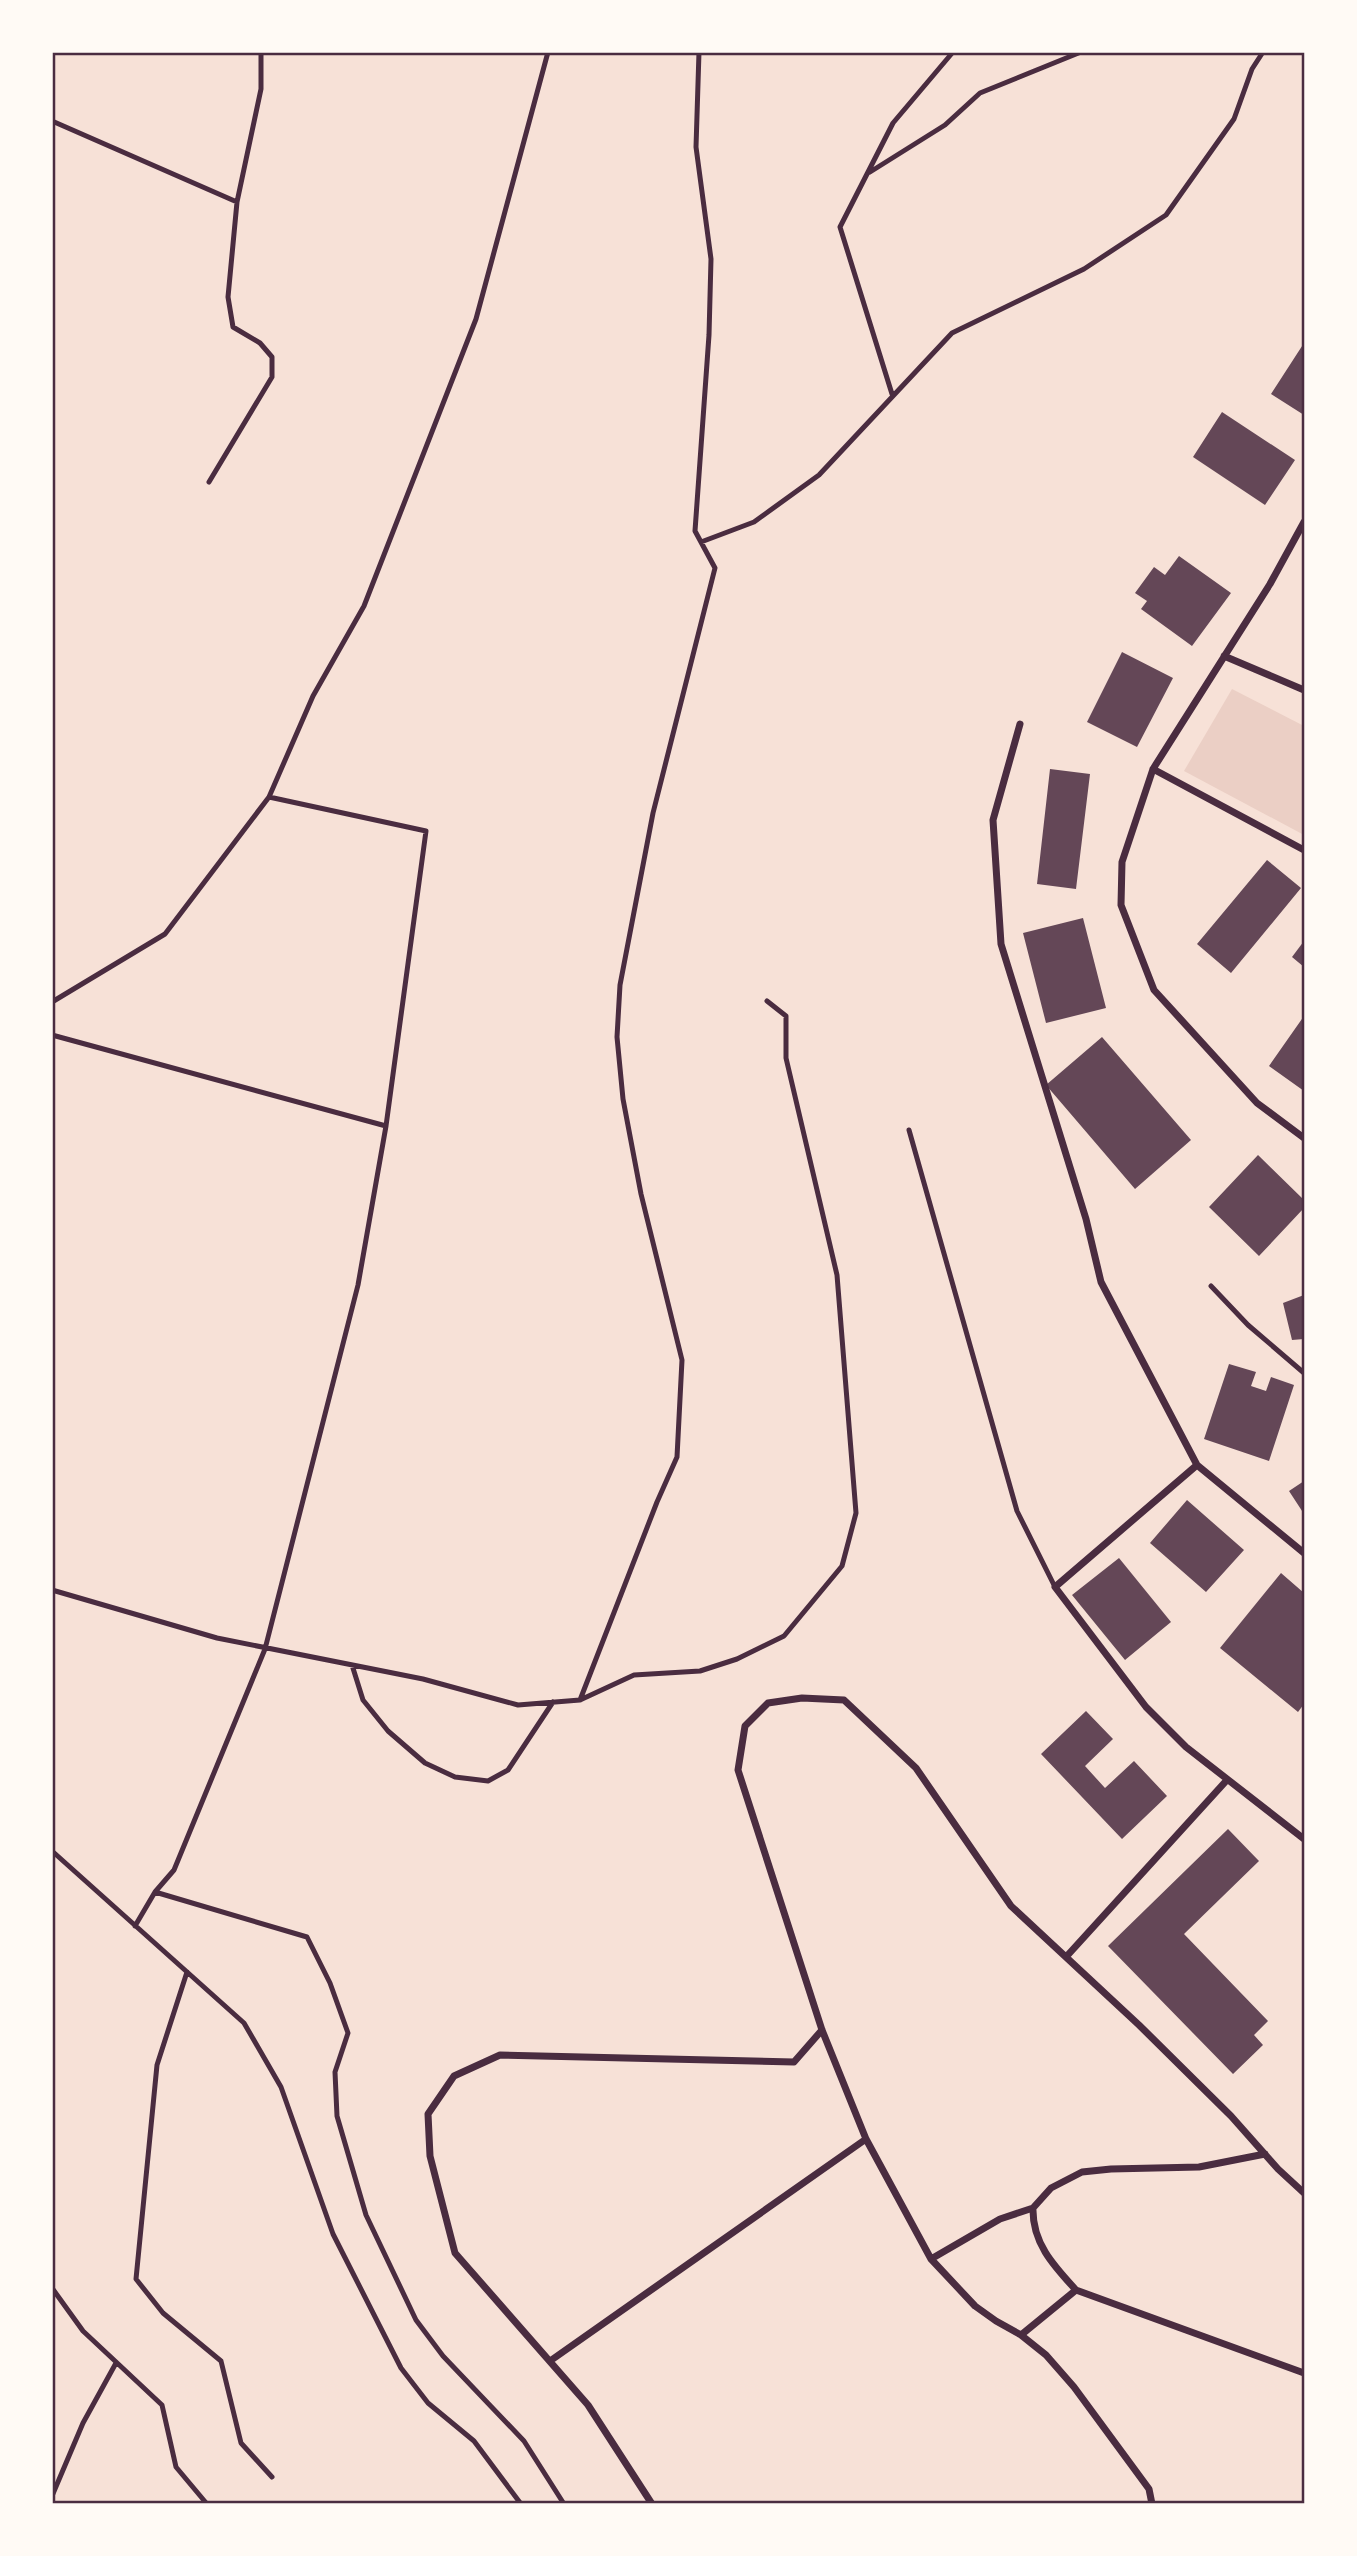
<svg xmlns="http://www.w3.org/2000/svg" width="1357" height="2556" font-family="'Nunito Sans',sans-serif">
<rect width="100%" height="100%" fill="#f7e1d7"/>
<!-- green -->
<path fill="#ebcfc5" d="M1232 689 1304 726V835L1184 771Z"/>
<!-- building -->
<path fill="#644757" d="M1304 343V415L1271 394Z
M1222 412 1295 460 1265 505 1193 457Z
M1179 556 1231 593 1192 646 1141 609 1147 601 1135 593 1154 567 1165 575Z
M1122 652 1173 678 1137 747 1087 722Z
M1050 769 1090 774 1076 889 1037 884Z
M1267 860 1301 888 1231 973 1197 944Z
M1083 918 1106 1008 1046 1023 1023 933Z
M1304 941V967L1292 957Z
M1304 1016V1091L1269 1066Z
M1102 1037 1191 1140 1135 1189 1046 1085Z
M1258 1155 1304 1200V1208L1259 1256 1209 1207Z
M1304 1295V1339L1292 1340 1283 1303Z
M1229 1364 1256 1372 1251 1386 1266 1391 1271 1377 1294 1385 1269 1461 1204 1439Z
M1304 1481V1514L1289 1491Z
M1187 1500 1244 1550 1206 1592 1150 1543Z
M1119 1558 1171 1622 1125 1660 1072 1595Z
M1281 1573 1304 1593V1704L1298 1712 1220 1648Z
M1086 1711 1113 1739 1085 1766 1105 1788 1134 1761 1167 1796 1122 1839 1041 1754Z
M1228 1829 1259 1861 1184 1934 1268 2021 1254 2035 1263 2045 1233 2074 1108 1946Z"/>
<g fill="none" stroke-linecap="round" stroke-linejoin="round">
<!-- service -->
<path stroke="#4a2c40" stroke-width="5" d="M52 121 237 202 261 89V52
M870 172 945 125 980 93 1081 52
M892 394 840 227 893 123 953 52
M209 482 272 377V357L260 343 233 327 228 297 237 202
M701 542 754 522 819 475 952 333 1084 269 1166 215 1234 119 1252 69 1263 52
M52 1002 165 934 269 797 313 696 364 606 476 319 548 52
M52 1035 386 1126
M909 1130 1017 1511 1055 1587
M1211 1286 1248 1325 1304 1373
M52 1590 217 1638 423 1679 518 1705 580 1700 657 1502 677 1457 682 1360 641 1194 623 1099 617 1037 620 985 653 813 715 568 695 531 709 335 711 259 696 147 699 52
M352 1665 363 1700 388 1731 425 1763 455 1777 488 1781 508 1770 553 1702
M580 1700 634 1675 700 1671 737 1659 784 1636 842 1566 856 1513 837 1275 786 1058V1016L767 1001
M52 1851 244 2023 281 2087 333 2234 401 2368 428 2403 474 2441 521 2504
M155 1892 307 1937 330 1983 348 2033 335 2072 337 2116 366 2215 416 2320 443 2356 524 2441 564 2504
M135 1926 155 1892 174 1870 265 1649 358 1285 386 1126 426 831 269 797
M187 1972 157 2065 136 2279 163 2313 221 2361 241 2443 272 2477
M52 2288 83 2331 162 2405 176 2467 207 2504
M52 2496 83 2423 116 2363"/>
<!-- minor -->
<path stroke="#4a2c40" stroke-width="7" d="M1304 522 1270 584 1153 769 1122 862 1121 905 1154 990 1257 1103 1304 1138
M1224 656 1304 690
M1020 724 993 820 1001 944 1086 1219 1101 1282 1197 1465 1304 1553
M1153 769 1304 850
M1197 1465 1055 1587 1146 1707 1186 1747 1304 1839
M1066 1957 1227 1780
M931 2259 1000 2219 1033 2208
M1076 2290C1054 2266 1032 2243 1033 2208L1051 2188 1082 2172 1111 2169 1199 2167 1265 2154
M1021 2335 1076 2290 1304 2373
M550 2361 866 2139
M652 2504 588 2405 455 2253 430 2156 428 2114 454 2076 500 2055 794 2062 822 2030
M1152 2504 1149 2489 1074 2387 1046 2355 1021 2335 996 2321 975 2306 931 2259 866 2139 822 2030 738 1770 745 1726 768 1703 802 1698 844 1700 916 1768 1011 1906 1139 2025 1231 2116 1278 2169 1304 2193"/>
</g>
<!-- border -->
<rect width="1357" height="2556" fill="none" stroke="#fffaf5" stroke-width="108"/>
<rect x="54" y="54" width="1249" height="2448" fill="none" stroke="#4a2c40" stroke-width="2.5"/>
</svg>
